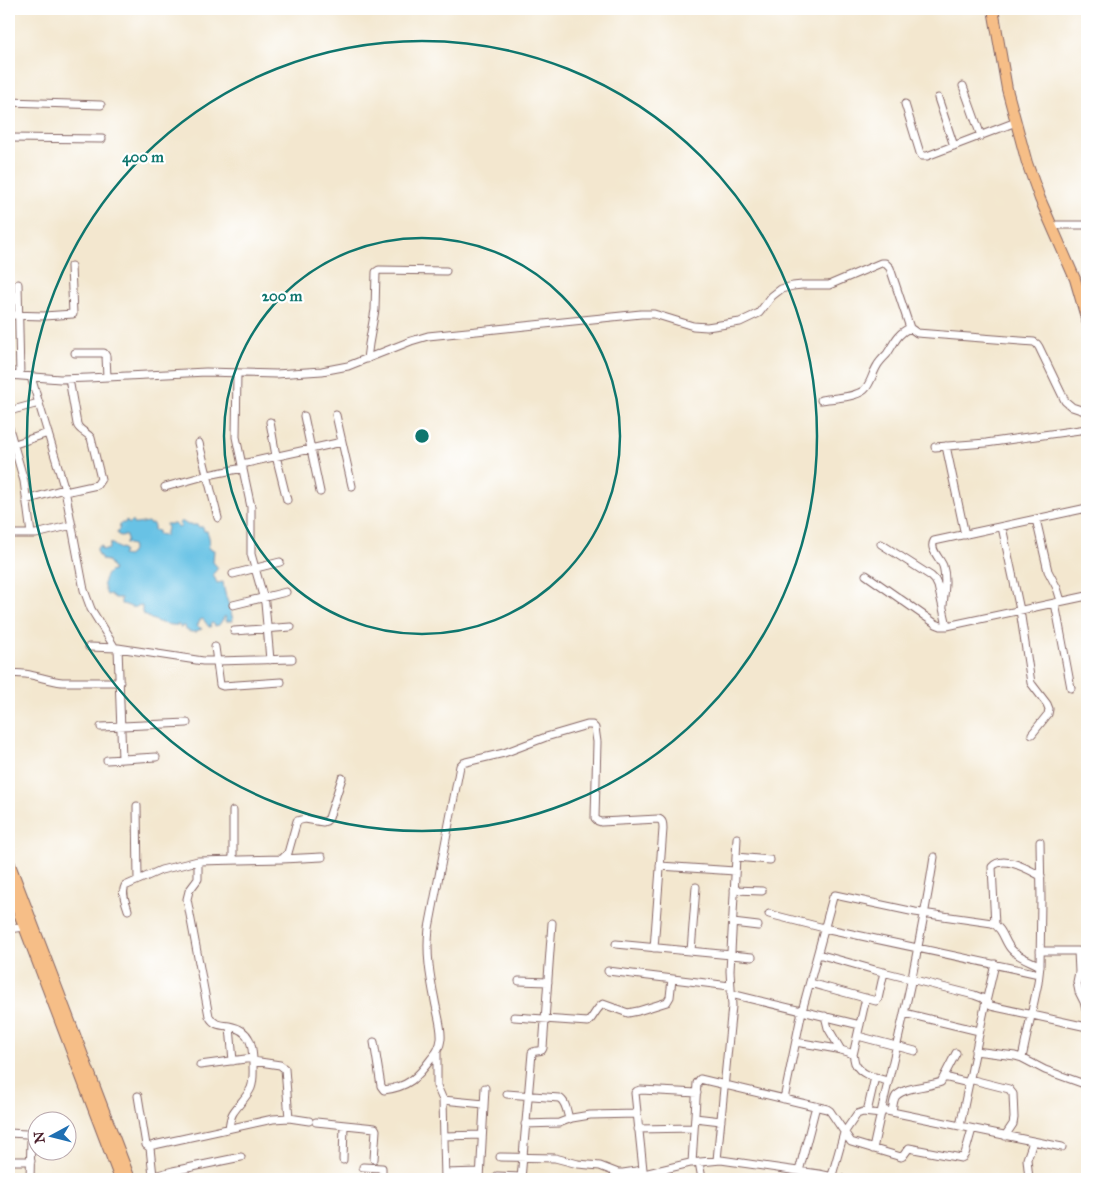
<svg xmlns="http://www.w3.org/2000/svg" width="1096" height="1188" font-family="'IM FELL Great Primer',serif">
<rect width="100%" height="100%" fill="#fff"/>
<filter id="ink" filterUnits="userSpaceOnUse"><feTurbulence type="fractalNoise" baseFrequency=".02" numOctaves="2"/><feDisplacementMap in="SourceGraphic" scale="10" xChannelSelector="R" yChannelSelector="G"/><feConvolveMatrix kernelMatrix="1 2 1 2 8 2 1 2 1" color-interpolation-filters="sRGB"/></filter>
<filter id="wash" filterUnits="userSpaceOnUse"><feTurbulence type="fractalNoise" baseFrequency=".0096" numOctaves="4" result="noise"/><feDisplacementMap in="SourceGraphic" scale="20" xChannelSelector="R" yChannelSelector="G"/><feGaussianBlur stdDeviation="1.12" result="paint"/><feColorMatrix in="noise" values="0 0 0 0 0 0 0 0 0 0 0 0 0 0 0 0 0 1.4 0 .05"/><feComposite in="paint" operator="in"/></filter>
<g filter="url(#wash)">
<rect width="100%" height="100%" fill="#f3e7cf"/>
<!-- water -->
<path fill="#68c2e5" stroke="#597088" d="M126 520 129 524 132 521 133 524H137L148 522 150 524 152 523 154 526V530L158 531V534L163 535 165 536 167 528 166 524H174L179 528 181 526 179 524 181 521 188 525H197L199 527H203L204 531H207C209 537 211 541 208 548L214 550 213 562 218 568 213 574 217 583 223 582C224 596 231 607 233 621H226L225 616 219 625 215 626 213 623 210 624 211 627H209L203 619 200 620 197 626 202 629 196 631V632H191L186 630 185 626H182L181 628 179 625C166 626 152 621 142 613V606L139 605C133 611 128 604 121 604V598H115L110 594 107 595C103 586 101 580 110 571L111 572 113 570 108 561 102 560 100 556H98L97 548 99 546H102L101 549 106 550 109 549 111 543 120 549 122 548 124 552 122 555 127 556 130 554 133 549 132 545 125 543 127 541V538L125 535 121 536 118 535 117 533 120 527 118 526 122 523H125Z"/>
</g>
<g filter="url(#ink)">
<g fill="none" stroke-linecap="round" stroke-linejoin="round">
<defs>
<path id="minor" d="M963 86 981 136
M938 98 954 146
M9 102 101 105
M905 104 920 153 922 156H927L1016 122
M9 138 102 139
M1057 225H1087
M18 284 20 376
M9 315 44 316 73 314 71 266
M75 353H104L106 356 107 377
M367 359 369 344 375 310 376 272 379 270 446 271
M237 373 236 437 251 507V554L265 603 270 660
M9 375 60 379 88 378 206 372 276 374 322 371 348 366 411 341 428 336 641 314H654L693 326 707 327 740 322 759 313 772 296 781 289 793 286 802 285H829L881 263H885L890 268 910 328 917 333 1034 342 1037 344 1039 347 1065 401 1072 407 1087 412
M31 377 65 490 84 590 91 609 115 648
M821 400C833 398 854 398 864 390 871 384 872 374 877 366 879 362 883 358 887 354 894 344 897 333 910 328
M9 411 39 403
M336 415 352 486
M304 416 320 492
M270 422 276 456 287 500
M9 428 24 481 31 534
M199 443 218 518
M9 446 48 433
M946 446 965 535
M935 447 986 443 1021 438 1087 429
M242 464 342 442
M165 487 208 475 243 468
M65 492 97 485 101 479 91 438C87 432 79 431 77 424L69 379
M26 500 64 489
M1036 519 1048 571 1057 588 1061 601
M1002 527 1020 610 1031 683 1047 704 1049 709 1048 714 1032 734
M9 534H36L72 525
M881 544 931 576 935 580 938 586 947 626
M233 574 280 562
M866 575 936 624 941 626H947L1087 596
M1055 603 1071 688
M233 605 286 592
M943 606C944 593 947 579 943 566 940 558 929 549 934 541L1087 508
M234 631 291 627
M89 647 118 648 203 661H217L292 659
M215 647 220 685 223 686 281 682
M118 648 122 759
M9 674C27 671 44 680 62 682H120
M101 727 187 723
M107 760 156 757
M137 806 138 880
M736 857 770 860
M282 859 322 857
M233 860V811
M198 861V879L189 891 187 899 209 1016C214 1025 219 1025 229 1026 251 1030 253 1045 253 1064 253 1072 254 1080 251 1088 247 1097 238 1105 233 1113 230 1118 230 1123 229 1128
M660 866 735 871
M734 890 762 891
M128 910C126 902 121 894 125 886L161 870 198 861 282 859 288 853 297 821 305 819 323 822 326 821 329 818 342 778
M769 914 824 928 1039 974
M733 923 758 926
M995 925 992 867C1003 854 1029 870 1041 876
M9 929 24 927
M616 944 752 957
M691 951 696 887
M1040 951H1078L1079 972 1077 982 1079 992 1084 1002 1087 1013
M818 954 875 970 974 995 982 998 991 1006 1087 1027
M608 971 730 986
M519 981 548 982
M810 983 876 1001 878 999 884 972
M731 994 860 1025
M986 1002 995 964
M904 1013 979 1031
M825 1016 828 1028 841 1050
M514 1017 588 1022C594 1017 596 1008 603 1004L628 1013 638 1011 667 1002 670 997 672 979
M230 1027 233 1061
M858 1036 915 1051
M374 1042 381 1086 384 1090C408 1087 417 1078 431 1059 436 1053 440 1048 441 1039 442 1027 437 1013 435 1001 430 976 426 954 429 928L460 766 463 763 466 762 504 753 546 737 587 725H592L595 728 597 742 595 818 598 821 601 822 658 819C663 820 663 824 663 829L654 948
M796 1042C805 1044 848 1049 853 1055 854 1057 854 1060 855 1063 860 1075 876 1078 888 1081
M975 1051 1015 1056 1022 1058 1045 1070 1087 1085
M437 1052V1086L443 1100 445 1179
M853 1055 866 998
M1022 1058 1038 983 1040 966 1041 899 1040 842
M253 1061 280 1065 285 1069 289 1118
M200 1065 253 1058
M944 1077 969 1083
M969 1079 1009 1089 1013 1094 1014 1118 1013 1124 1005 1136
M507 1094 559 1098C566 1101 567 1112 569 1119
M138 1096 146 1145 150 1148
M784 1099 802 1011 833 897 835 895 915 912 992 923C1003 928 1004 941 1011 949 1018 957 1031 961 1040 966
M443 1100 484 1104
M882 1110 1062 1147
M867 1112 875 1077
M892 1112C893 1107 893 1100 896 1096 906 1086 929 1087 941 1082L956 1053
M695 1118 721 1121
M316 1122 375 1128 376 1130 374 1159
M525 1124 559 1123 572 1118 590 1115 637 1114
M960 1126 986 1001
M638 1129 694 1128
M9 1133 26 1134 30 1135 31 1139 30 1179
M444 1136 482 1135
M873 1149C885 1092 900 1035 912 977 920 937 928 897 934 857
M500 1157 555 1158 578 1164 600 1166 618 1173H623L643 1170
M343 1160 344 1125
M717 1160 732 1006 730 971 737 838
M9 1161H31
M699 1162 702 1179
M692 1163 697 1083 700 1079 827 1109 830 1111 851 1142 901 1157 903 1156 909 1148 961 1158 963 1157 965 1154 972 1129
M363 1167 382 1168V1179
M445 1173 480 1172
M644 1174 690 1163 721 1160 819 1174 842 1179
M153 1176 150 1148 151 1146 154 1145 273 1119 289 1118 309 1121
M497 1176 521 1177
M142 1179 173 1171 241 1157
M480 1179 485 1088
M521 1179 532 1053C534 1050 539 1052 542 1050L543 1048 552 923
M644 1179 635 1093 637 1091 641 1090 697 1093
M797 1179 816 1106
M831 1179 844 1133 857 1114 863 1112 881 1114
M1029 1179 1027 1159 1033 1142"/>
<path id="primary" d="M993 9 1007 89 1027 163 1040 199 1075 279 1087 321
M9 862 130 1179
M9 887 120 1179"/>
</defs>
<!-- minor casing -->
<use href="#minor" stroke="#856564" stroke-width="9"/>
<!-- primary casing -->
<use href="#primary" stroke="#856564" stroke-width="12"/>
<!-- minor -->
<use href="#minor" stroke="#fff" stroke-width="7"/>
<!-- primary -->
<use href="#primary" stroke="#f6be87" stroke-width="10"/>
</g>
</g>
<!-- distance rings -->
<g fill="none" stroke="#0f766e" stroke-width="2.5">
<circle cx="422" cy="436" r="198"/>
<circle cx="422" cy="436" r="395"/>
</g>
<circle cx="422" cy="436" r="8" fill="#0f766e" stroke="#fff" stroke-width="2.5"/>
<g font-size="15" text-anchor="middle" font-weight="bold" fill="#0f766e" stroke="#fff" stroke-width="4.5" stroke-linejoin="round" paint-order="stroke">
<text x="143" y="162">400 m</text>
<text x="282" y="301">200 m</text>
</g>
<!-- margin -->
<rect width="1096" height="1188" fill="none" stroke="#fff" stroke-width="30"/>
<!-- north arrow -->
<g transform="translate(52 1136) rotate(263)"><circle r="24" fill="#ffffff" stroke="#b7a5aa"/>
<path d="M0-4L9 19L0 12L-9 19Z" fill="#1f6fb2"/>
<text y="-8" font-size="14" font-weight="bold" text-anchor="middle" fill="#4a1f2b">N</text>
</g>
</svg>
